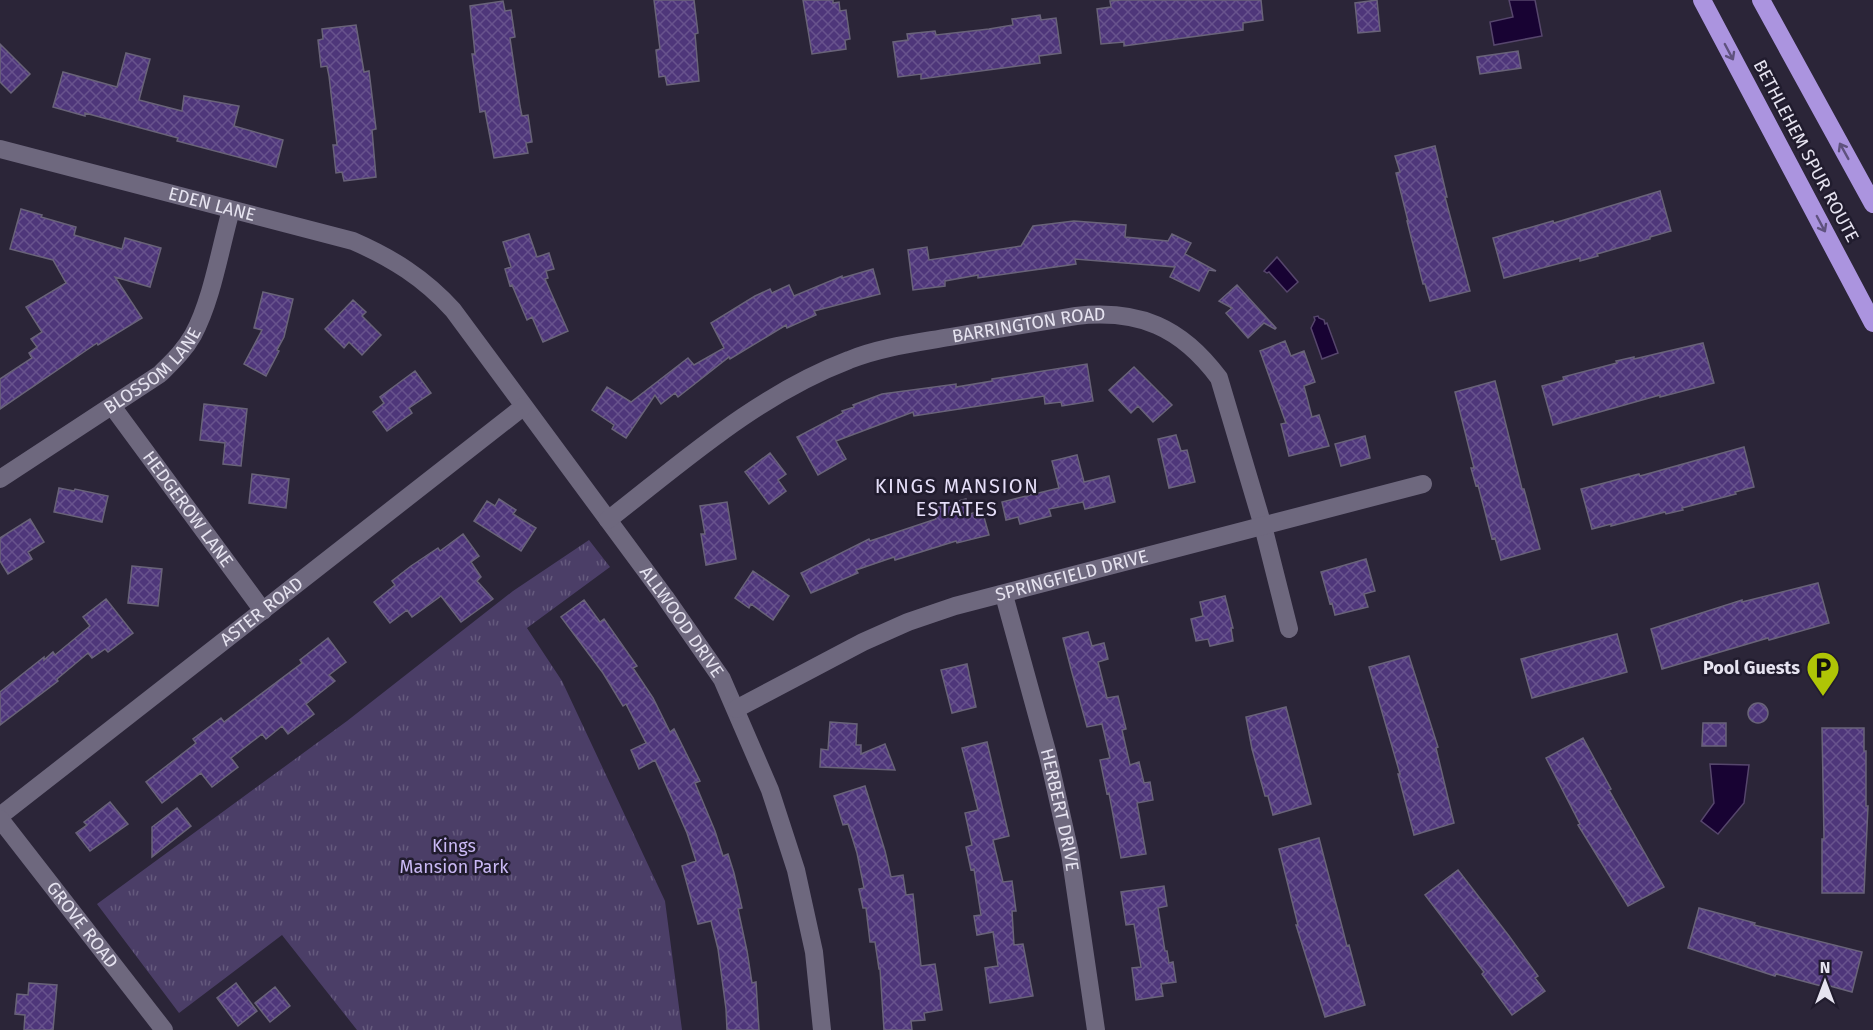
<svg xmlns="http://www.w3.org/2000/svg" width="1873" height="1030" font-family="'Fira Sans',sans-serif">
<defs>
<pattern id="park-tufts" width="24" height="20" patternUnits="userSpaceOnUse" patternTransform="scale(1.5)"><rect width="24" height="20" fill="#4b3e67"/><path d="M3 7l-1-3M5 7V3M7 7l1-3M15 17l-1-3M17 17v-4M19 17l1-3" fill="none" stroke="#655a7d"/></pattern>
<pattern id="building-cross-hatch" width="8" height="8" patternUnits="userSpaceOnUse" patternTransform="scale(1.5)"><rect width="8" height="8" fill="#4e367a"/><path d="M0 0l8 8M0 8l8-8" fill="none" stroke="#68538d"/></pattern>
</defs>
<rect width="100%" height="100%" fill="#2b2538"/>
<!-- park -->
<path fill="url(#park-tufts)" d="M589 540 610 567 527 628 562 681 665 901 682 1030H357L282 935 179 1013 97 904 347 721 513 591Z"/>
<!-- water -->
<path fill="#180333" stroke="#56466c" stroke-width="1.5" d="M1509 0H1535L1542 36 1494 45 1490 22 1513 17Z
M1277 257 1298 282 1287 292 1269 272 1267 273 1264 271Z
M1318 316 1319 318 1324 320 1325 324 1327 323 1338 353 1322 359 1311 328 1315 320 1314 317Z
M1710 764 1749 765 1744 803 1718 834 1701 821 1714 803Z"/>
<!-- building -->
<path fill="url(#building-cross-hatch)" stroke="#696379" stroke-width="1.5" d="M654 0H694L698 33 695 34 699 81 667 85 665 76 659 77 656 50 660 49Z
M803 0H833V3L839 2 840 11 846 10 850 39 845 40 846 49 812 54Z
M1121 0H1261L1263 20 1243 23V30L1124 46V42L1101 44 1097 9 1111 7 1110 1Z
M1377 0 1380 31 1358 33 1355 3Z
M503 1 505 11 511 10 515 37 510 38 520 106 522 116 528 115 532 142 526 143 528 153 494 158 485 111 480 112 472 54H475L470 6Z
M1040 15 1041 20 1056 18 1061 53 1039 56 1040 63 921 79V74L898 77 893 42 908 40 907 34 935 31 936 35 989 29 1013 25 1012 19Z
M356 25 364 72 369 71 376 129 372 130 376 177 344 181 342 172 336 173 333 145H337L329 76 327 66 321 67 318 40 323 39 322 29Z
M0 44 30 74 11 93 0 82Z
M1518 51 1521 68 1480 74 1477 57Z
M126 53 150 59 139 100 182 111 184 96 239 106 234 126 283 140 276 167 177 141 178 138 85 113V116L53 107 63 72 117 87Z
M1435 146 1447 197H1445L1470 291 1430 301 1425 284H1423L1407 221H1408L1396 173 1400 172 1395 156Z
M1660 191 1671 231 1650 237V239L1597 254 1598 256 1580 261V258L1504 278 1493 238 1553 221 1554 223Z
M21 209 42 215 41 217 76 227 74 235 122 249 125 238 161 248 150 287 115 277 142 318 98 345 97 343 0 409V379L32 358 29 353 37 347 31 339 42 332 26 307 66 283 53 260 10 249Z
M1074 221 1126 225 1125 237 1168 241 1172 234 1191 243 1185 254 1216 271 1209 270 1199 291 1170 277 1175 267 1075 259 1076 264 978 278V275L945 281V286L913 290 908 250 927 247 929 260 1021 246 1033 226Z
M529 234 537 257 549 253 554 269 546 271 548 278 545 279 568 331 543 342 532 317 527 320 512 285 510 286 505 269 511 267 503 242Z
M873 269 880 294 814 311 816 315 787 328 786 325 730 359 729 357 678 397 675 393 661 404 655 395 626 438 612 429 614 425 592 410 607 387 631 402 688 358 694 365 724 348 711 323 755 296 770 289 772 293 789 285 794 296 842 276V278Z
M1237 285 1276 328 1275 329 1264 323 1248 338 1226 313 1232 308 1219 301Z
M263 292 293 299 284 337 277 350 279 351 266 376 244 364 262 330 254 328Z
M353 300 366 312 362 316 381 335 362 355 349 342 344 348 325 329Z
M1285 341 1291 356 1304 351 1315 382 1304 386 1312 417 1319 415 1329 446 1289 456 1281 424 1286 423 1260 351Z
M1703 343 1714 383 1660 397V395L1553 425 1542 386 1564 380 1563 377 1617 363 1616 361 1634 357V359Z
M1087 364 1093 401 1062 406 1061 402 1045 404 1044 396 914 416 913 412 836 441 846 459 818 475 797 437 843 413 842 411 854 407 853 405 882 394 956 384V387L992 381V379Z
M1134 367 1172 405 1153 422 1138 406 1131 413 1109 390Z
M415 371 431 393 409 408 412 413 387 431 373 412 384 403 380 397Z
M1495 381 1522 489H1524L1540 549 1501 560 1495 538 1492 539 1478 485 1476 486 1471 468H1474L1455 392Z
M204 404 247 409 241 466 223 464 225 443 200 440Z
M1176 435 1181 451 1187 450 1195 482 1169 488 1158 439Z
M1365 436 1370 458 1341 466 1335 444Z
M1744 447 1754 487 1735 492 1736 494 1682 508 1683 510 1666 514 1665 512 1611 526V524L1592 529 1581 489 1639 474 1640 476Z
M770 453 786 474 778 480 786 491 769 504 745 472Z
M1077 455 1084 482 1109 476 1115 502 1085 509 1083 502 1049 509 1051 516 1020 524 1018 517 1006 520 1002 502 1059 488 1052 461Z
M252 474 289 479 286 508 249 503Z
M59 488 74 491 75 489 108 496 102 522 54 512Z
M499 499 516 510 513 514 536 528 521 551 474 521 487 501 495 506Z
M966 499 970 514 982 510 989 535 957 543 956 541 895 560 894 557 856 570 858 573 811 593 801 573 869 539 870 541 936 519 933 508Z
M727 502 736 559 706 565 701 534H705L700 506Z
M30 519 44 542 28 552 32 559 8 574 0 561V538Z
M463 534 479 556 471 562 481 577 477 581 493 599 461 622 441 596 412 617 407 610 390 623 374 602 395 585 392 581 411 566 438 548 440 551Z
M1366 559 1375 591 1364 594 1368 607 1335 615 1332 603 1330 604 1321 572Z
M132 566 162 569 158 606 128 603Z
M753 571 789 596 773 620 751 604 749 608 735 598Z
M1818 583 1829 623 1769 640 1768 638 1662 669 1651 629 1742 600V602Z
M1225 596 1233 628H1231L1233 641 1210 646 1208 639 1196 641 1191 619 1203 616 1200 602Z
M106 599 133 633 108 652 105 649 92 658 88 653 57 679 58 681 0 725V692L44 657V660L53 652 55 655 90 626 83 617Z
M584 600 600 622 604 619 637 666 633 668 653 698 670 732 674 729 700 781 695 783 715 831 723 856 728 854 734 873 742 908 738 909 747 951 752 983 756 982 759 1030H727L726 1009 718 949 711 921 698 924 682 866 696 861 687 833 655 760 639 769 631 750 646 743 626 704 623 706 603 673 561 617Z
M1088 632 1092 646 1104 643 1108 659 1098 662 1107 698 1118 696 1126 729 1122 730 1130 765 1139 762 1144 783 1150 782 1153 800 1137 803 1146 854 1121 858 1109 793 1107 794 1100 760 1110 758 1102 724 1087 727 1071 669 1063 638Z
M1617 634 1627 672 1532 698 1521 659Z
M328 638 346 662 329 675 335 681 306 704 314 714 288 734 282 726 266 739 262 734 231 758 238 767 212 787 201 773 162 803 146 782 196 743 193 739 221 718 224 722 302 663 300 660Z
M1409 656 1438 747 1436 748 1454 823 1414 835 1398 774H1400L1369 667Z
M967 664 976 707 952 713 941 670Z
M1748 713a10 10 0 1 1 20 0a10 10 0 1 1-20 0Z
M1286 707 1311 804 1273 815 1268 796H1265L1252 749 1246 717Z
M830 722 857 724 856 745H861V754L885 744 895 770 820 767 821 749 828 750Z
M1703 723H1726V746H1702Z
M1822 728H1864V751H1866V806H1868L1864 893H1822V839H1824Z
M1583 738 1611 789 1609 790 1664 887 1628 906 1578 825 1580 824 1546 758Z
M987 742 1009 836 993 840 1003 882 1012 881 1016 911H1012L1014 945 1023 944 1033 996 990 1003 985 968 998 966 993 932 977 935 974 916 981 915 974 869 971 870 966 847 972 845 965 813 978 810 962 748Z
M865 786 885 851 891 877 903 875 906 895 913 894 921 966 935 964 942 1010 924 1013 925 1020 911 1021 912 1030H884L880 969H879L875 942H870L866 908H863L859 889 864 888 857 853 848 824 843 825 834 796Z
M110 802 128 824 90 851 76 833 87 825 84 822Z
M177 808 191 826 152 857V827Z
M1319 838 1347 946 1349 945 1365 1005 1325 1017 1296 925H1298L1279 849Z
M1458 870 1509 936 1538 976 1535 978 1545 991 1512 1015 1482 974 1484 972 1425 895Z
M1164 886 1167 906 1158 908 1165 951H1167L1169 963 1173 962 1176 982 1161 984 1163 996 1136 1000 1132 968 1141 967 1134 924 1126 925 1121 892Z
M1699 908 1755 923 1754 925 1862 952 1852 992 1830 986 1829 988 1776 974 1775 976 1688 948Z
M29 983 57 985 53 1030H24L25 1015 15 1014 17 994 28 995Z
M236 983 257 1011 238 1026 217 998Z
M275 987 290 1006 270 1022 255 1003Z"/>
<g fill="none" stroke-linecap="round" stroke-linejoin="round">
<!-- minor -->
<g stroke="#6e687e" stroke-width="18">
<path id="s1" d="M0 149 353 241C392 258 424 278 453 310L665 597 722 679 770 790 796 870 814 952 822 1030"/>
<path id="s2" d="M112 406 263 611"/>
<path id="s3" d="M0 479 160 374C172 362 184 351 193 335 212 300 220 249 231 210"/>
<path id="s4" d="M608 520C684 461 757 395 849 360 881 347 916 343 950 337 992 330 1034 323 1076 316 1139 309 1181 327 1219 378L1263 526 1289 629"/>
<path id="s5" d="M1004 595 1048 755 1070 853 1096 1030"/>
<path id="s6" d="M736 709 863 642 908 622 955 606 1423 484"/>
<path id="s7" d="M0 816 523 407"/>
<path id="s8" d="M0 819 164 1030"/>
</g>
<!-- highway -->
<path stroke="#ab94df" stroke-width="18" d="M1702 0 1873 323
M1761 0 1873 204"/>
</g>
<!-- one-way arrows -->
<defs><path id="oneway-shaft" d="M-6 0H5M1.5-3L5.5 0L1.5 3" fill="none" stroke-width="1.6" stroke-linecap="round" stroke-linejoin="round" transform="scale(1.5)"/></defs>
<g stroke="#5f527e">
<use href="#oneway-shaft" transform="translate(1729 52) rotate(62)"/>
<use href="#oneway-shaft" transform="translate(1844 151) rotate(-119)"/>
<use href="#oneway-shaft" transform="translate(1821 224) rotate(62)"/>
</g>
<!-- icons -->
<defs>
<symbol id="parking-pin" viewBox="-11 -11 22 30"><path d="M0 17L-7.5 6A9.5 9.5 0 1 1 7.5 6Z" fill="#afc506" stroke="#211c2e"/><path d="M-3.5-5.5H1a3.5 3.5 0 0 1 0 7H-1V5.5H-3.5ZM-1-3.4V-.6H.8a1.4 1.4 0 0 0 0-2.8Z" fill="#111"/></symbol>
</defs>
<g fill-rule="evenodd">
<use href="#parking-pin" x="1804" y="649" width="38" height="52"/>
</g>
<g text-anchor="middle" stroke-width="5" stroke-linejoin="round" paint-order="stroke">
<!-- street labels -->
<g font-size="18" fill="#e6e3f0" stroke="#211c2e">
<text transform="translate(1806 151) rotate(62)" y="6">BETHLEHEM SPUR ROUTE</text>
<text dy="6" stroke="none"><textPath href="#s1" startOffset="219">EDEN LANE</textPath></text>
<text dy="6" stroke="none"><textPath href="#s4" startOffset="474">BARRINGTON ROAD</textPath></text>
<text dy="6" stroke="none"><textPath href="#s3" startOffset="188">BLOSSOM LANE</textPath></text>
<text dy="6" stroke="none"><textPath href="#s2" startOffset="128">HEDGEROW LANE</textPath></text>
<text dy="6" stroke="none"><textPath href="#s6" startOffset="363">SPRINGFIELD DRIVE</textPath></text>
<text dy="6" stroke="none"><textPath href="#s7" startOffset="332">ASTER ROAD</textPath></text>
<text dy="6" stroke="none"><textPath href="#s1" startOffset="874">ALLWOOD DRIVE</textPath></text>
<text dy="6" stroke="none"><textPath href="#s5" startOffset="222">HERBERT DRIVE</textPath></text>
<text dy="6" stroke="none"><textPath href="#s8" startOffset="134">GROVE ROAD</textPath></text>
</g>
<!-- poi labels -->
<g font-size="18" font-weight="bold" fill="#e6e3f0" stroke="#211c2e" text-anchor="end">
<text x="1800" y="674">Pool Guests</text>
</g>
<!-- park labels -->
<g font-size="18" fill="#cab9f5" stroke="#211c2e">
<text x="454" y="852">Kings<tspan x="454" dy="21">Mansion Park</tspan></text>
</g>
<!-- neighbourhood labels -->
<g font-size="20" letter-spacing="1.5" fill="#e5def8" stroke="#211c2e">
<text x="957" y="493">KINGS MANSION<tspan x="957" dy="23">ESTATES</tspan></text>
</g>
</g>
<!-- north arrow -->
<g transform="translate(1825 982)" stroke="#211c2e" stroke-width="4.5" paint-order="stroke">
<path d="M0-4.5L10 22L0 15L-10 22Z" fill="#e6e3f0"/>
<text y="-9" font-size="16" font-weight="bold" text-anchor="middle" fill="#e6e3f0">N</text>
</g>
</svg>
